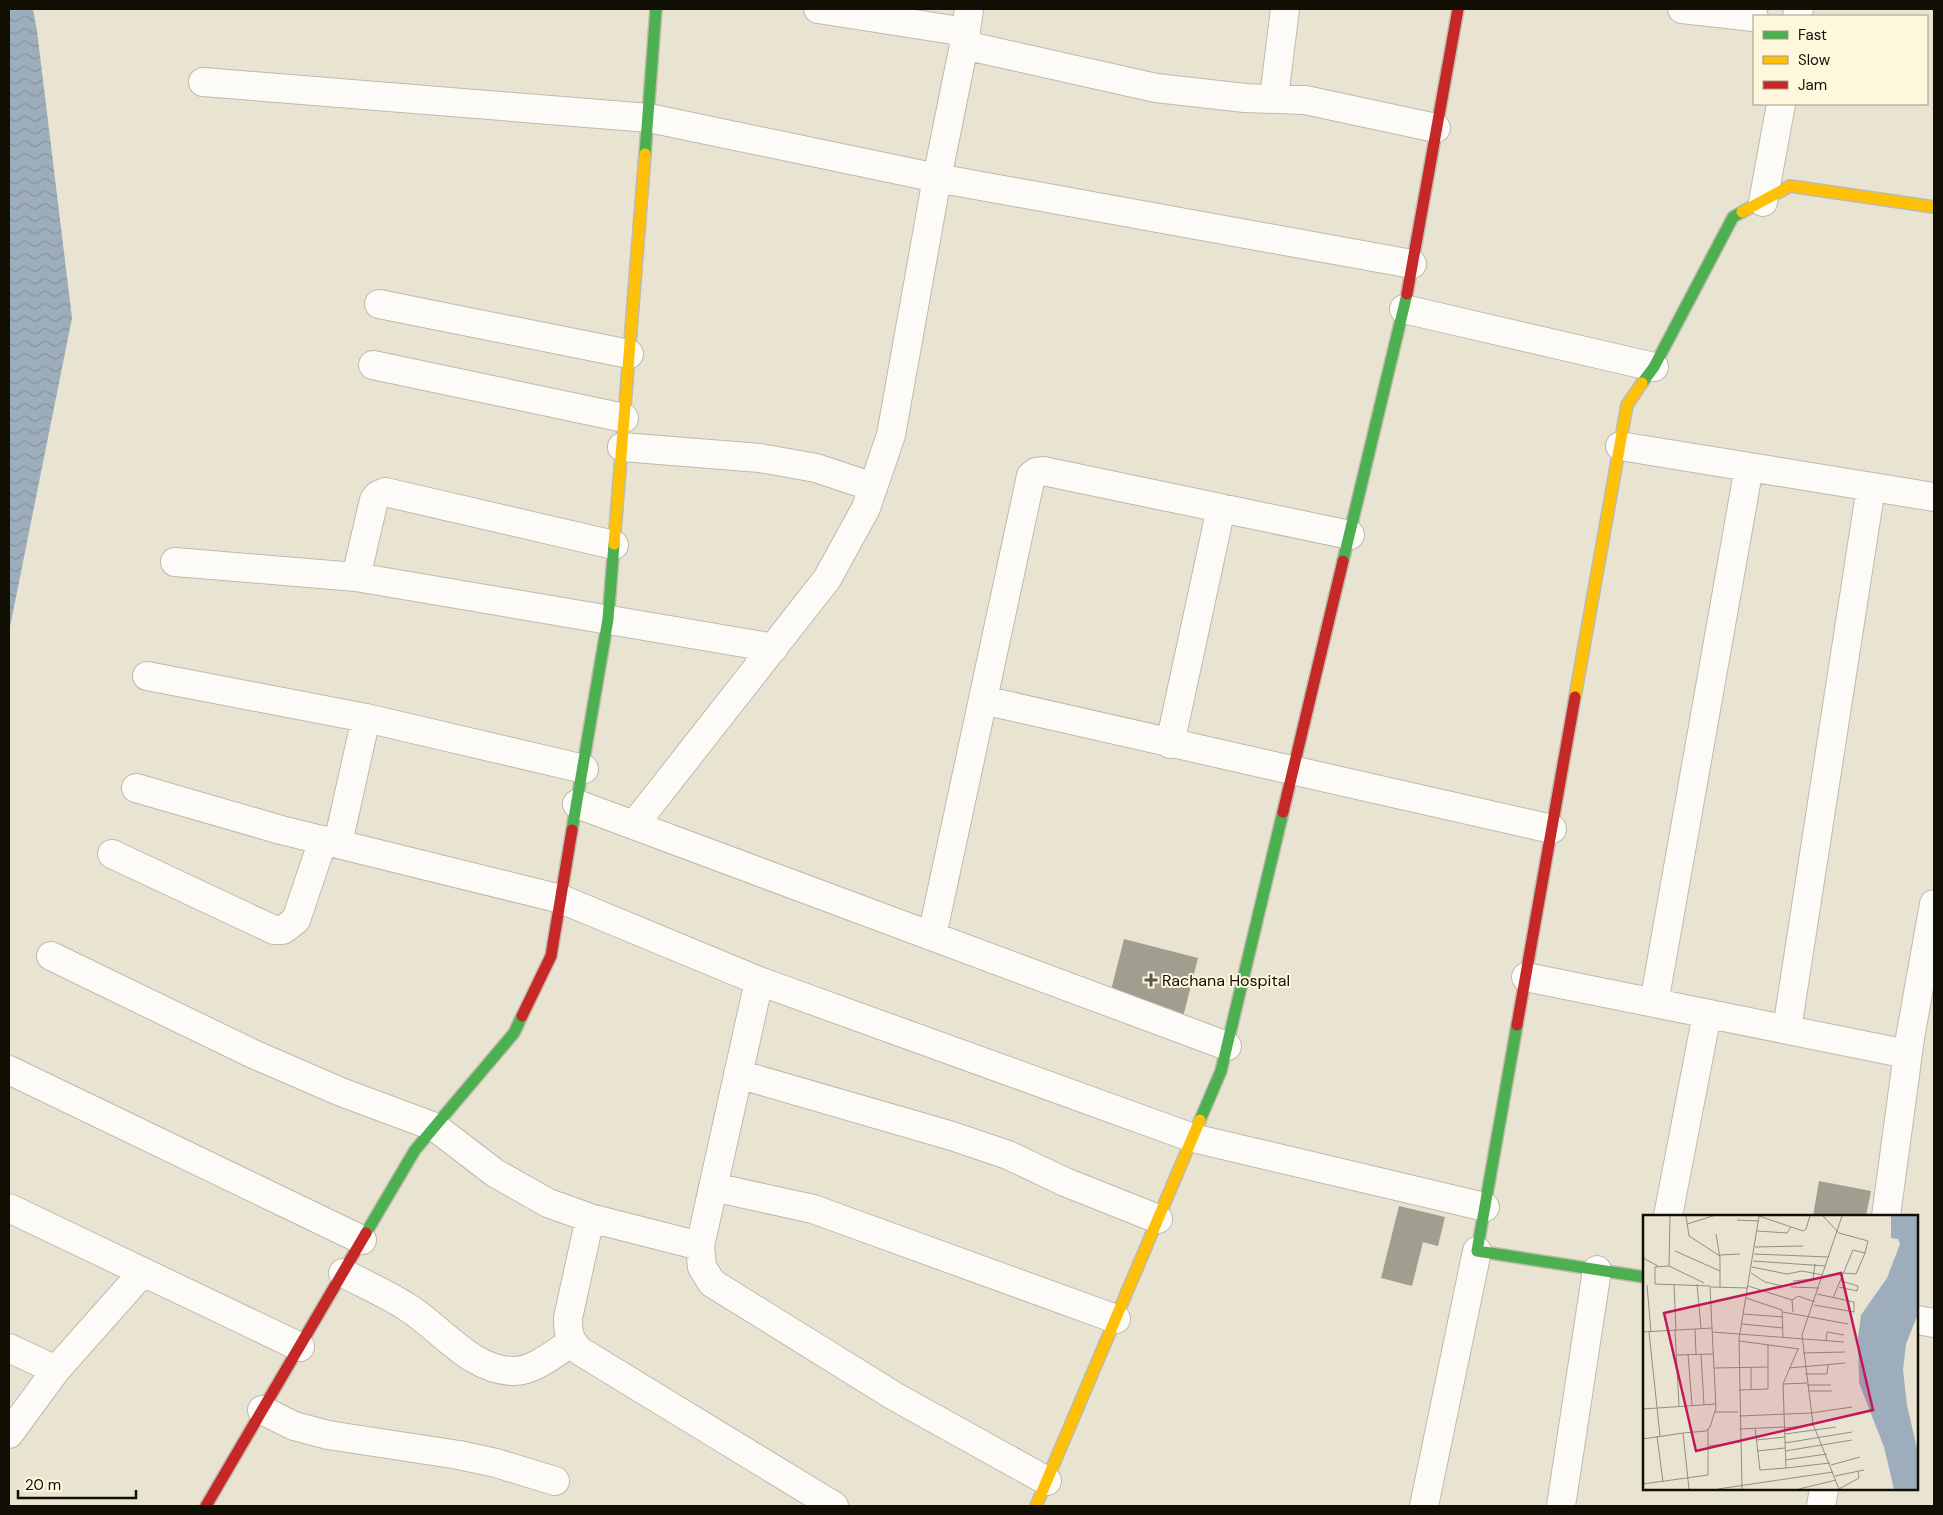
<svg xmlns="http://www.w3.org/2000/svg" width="1943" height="1515" font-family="'DM Sans',sans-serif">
<defs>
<pattern id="water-waves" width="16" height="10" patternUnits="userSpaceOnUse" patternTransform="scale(1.25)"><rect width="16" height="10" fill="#9eadbc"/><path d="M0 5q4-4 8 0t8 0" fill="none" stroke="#8794a0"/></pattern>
</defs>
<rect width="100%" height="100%" fill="#e9e4d2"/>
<!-- water -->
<path fill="url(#water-waves)" d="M9 9H33L37 31 72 318 9 632Z"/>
<!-- building -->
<path fill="#a29e8f" d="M1124 939 1198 958 1183 1017 1109 998Z
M1819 1181 1871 1191 1866 1216H1813Z
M1399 1206 1445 1217 1438 1246 1423 1242 1412 1286 1381 1278Z"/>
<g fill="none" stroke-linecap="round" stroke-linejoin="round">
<defs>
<path id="street" d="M818 9 966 32
M1682 9 1754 17
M1797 16 1799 9
M964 45 1156 88 1245 98 1305 100 1436 128
M203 82 649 118 937 178 1412 264
M1274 97 1285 9
M1763 202 1781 104
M379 304 629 354
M1404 309 1654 367
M373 365 624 418
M1620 446 1934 497
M622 447 760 458 816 468 873 487
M175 562 356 577 774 648
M356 577 374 500 378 495 385 492 614 545
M147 676 366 718 584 769
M983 700 1552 829
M1170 744 1221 508
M136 788 281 830 561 899 759 981 1193 1138 1485 1207
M577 804 1227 1046
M634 825 827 579 866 508 891 435 937 178 964 45 969 9
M338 843 366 718
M112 854 274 930H283L296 920 323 840
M932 936 1031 476 1036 472 1043 471 1350 535
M51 956 251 1053 341 1092 435 1127 495 1173 548 1203 590 1218 700 1246
M1526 977 1907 1054
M759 981 700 1246 702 1267 712 1283 894 1396 1047 1481
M1654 1003 1749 467
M1787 1029 1871 487
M9 1070 362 1240
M738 1074 952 1136 1008 1155 1065 1182 1158 1219
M713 1187 813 1209 1116 1319
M9 1208 300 1347
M1668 1216 1707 1014
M1886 1216 1910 1038 1934 904
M590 1218 568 1318C568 1333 569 1340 580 1351L834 1506
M343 1273C364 1284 387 1294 407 1307 441 1328 471 1371 514 1371 534 1371 555 1353 572 1342
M1917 1320 1934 1323
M9 1348 56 1370
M262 1410 294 1426 328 1435 459 1455 496 1463 555 1481
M9 1434 56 1370 143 1272
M1424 1506 1477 1251
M1561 1506 1597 1270
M1821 1506 1824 1489"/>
<path id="fast" d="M645 154 656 9
M1642 383 1654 367 1733 217 1742 212
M1343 561 1407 294
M572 830 608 619 614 544
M1517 1025 1477 1251 1644 1277
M1200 1120 1221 1071 1283 812
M366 1233 415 1150 514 1033 522 1016"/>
<path id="slow" d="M1742 212 1790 186 1934 207
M614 544 645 154
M1575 697 1627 405 1642 383
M1036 1506 1200 1120"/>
<path id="jam" d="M1407 294 1458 9
M1283 812 1343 561
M522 1016 551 956 572 830
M1517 1025 1575 697
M206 1506 366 1233"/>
</defs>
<!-- street casing -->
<use href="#street" stroke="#bebaac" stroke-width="30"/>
<!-- fast casing -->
<use href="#fast" stroke="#bebaac" stroke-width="14"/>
<!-- slow casing -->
<use href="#slow" stroke="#bebaac" stroke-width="14"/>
<!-- jam casing -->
<use href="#jam" stroke="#bebaac" stroke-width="14"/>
<!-- street -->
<use href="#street" stroke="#fcfbf8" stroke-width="28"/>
<!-- fast -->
<use href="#fast" stroke="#4caf50" stroke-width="11"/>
<!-- slow -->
<use href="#slow" stroke="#ffc107" stroke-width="11"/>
<!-- jam -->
<use href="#jam" stroke="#c62828" stroke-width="11"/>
</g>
<!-- markers -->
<path fill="#5d594c" stroke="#fef7dc" stroke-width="2" d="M1148.5 972.5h5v5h5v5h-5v5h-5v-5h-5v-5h5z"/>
<g text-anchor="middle" stroke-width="4" stroke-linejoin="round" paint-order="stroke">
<!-- poi labels -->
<g font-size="16" fill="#110e04" stroke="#fef7dc" text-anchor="start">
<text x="1162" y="986">Rachana Hospital</text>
</g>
</g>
<!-- overview -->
<g transform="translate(1643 1215)">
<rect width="275" height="275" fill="#e9e4d2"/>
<path d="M248 1H275V99L263 129 260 155 264 190 275 238V274H251L241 232 216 168 215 122 218 100 244 63 257 29 255 24 248 23Z" fill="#9eadbc"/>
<path fill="none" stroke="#938e80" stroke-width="1" d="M27 1 26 51 61 68M43 1 46 21 77 41M116 1 160 16 163 14 167 1M180 1 196 18 225 26 222 38 210 35 190 83M94 5 116 6M44 9 70 1M114 16 144 18 148 12M73 19 77 43V72M112 32 160 31M32 36 77 56M111 39 186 42M77 40 97 39M0 43 15 51M110 46 183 51M26 51 12 52V69L67 71 69 113M109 52 144 59 159 56 180 60M108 58 122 67 140 71M201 58 213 59 222 38M150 66 170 64 172 49M31 69 33 115M54 69 58 113M4 70 8 117M105 71 149 85 150 97M68 72 105 73M148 72 176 73M196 72 214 76 215 71 198 66M103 83 139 95 140 122M149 85 155 81 172 87M171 90 211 97V87L174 79M140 97 205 109M100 99 140 102M99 109 140 113M52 114 53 139M32 115 36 191M0 117 69 113 73 193 67 212 63 216 40 218 46 274M6 117 17 221M69 117 201 127M96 126 156 134M183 126 184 117 201 120M155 134 140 169 143 253 187 248M160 138 202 137M45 139 49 190M58 139 61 190M34 140 70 139M108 152V175M71 153 125 152M146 153 202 148M162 159H184L185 150M140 169 164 168M164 170H188M96 175 125 174V130M165 176H189M0 194 73 189M71 197H95M96 201 168 198 209 192M112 213 117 255 143 253M141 213 170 210M96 214 141 212M142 219 193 212M14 221 20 267M0 224 40 218M113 225 142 222M142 228 209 217M66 231 97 227M114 236 142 233M142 236 209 225M142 245 184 239M188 250 217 242M192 261 221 255M0 269 65 260V214M75 274 190 257M99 274 96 124 116 1M156 274 193 265M196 274 170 209 159 120 199 1M196 274 216 263 215 256"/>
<path fill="#c2185b" fill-opacity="0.15" stroke="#c2185b" stroke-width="2.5" d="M198 58 230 195 53 236 21 98Z"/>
<rect width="275" height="275" fill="none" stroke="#110e04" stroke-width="2.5"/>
</g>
<!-- border -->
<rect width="1943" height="1515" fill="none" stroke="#110e04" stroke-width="20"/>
<!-- legend -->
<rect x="1753" y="15" width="175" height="90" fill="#fef7dc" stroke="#9f9a86"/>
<rect x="1763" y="31" width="25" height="8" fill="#4caf50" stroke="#9f9a86"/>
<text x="1798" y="40" font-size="15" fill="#110e04">Fast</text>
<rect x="1763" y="56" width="25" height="8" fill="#ffc107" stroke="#9f9a86"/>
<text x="1798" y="65" font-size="15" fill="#110e04">Slow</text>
<rect x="1763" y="81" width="25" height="8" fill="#c62828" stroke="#9f9a86"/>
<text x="1798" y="90" font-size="15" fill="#110e04">Jam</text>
<!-- scale -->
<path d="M18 1490v8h118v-8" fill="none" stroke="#110e04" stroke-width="2.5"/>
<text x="25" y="1490" font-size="15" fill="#110e04" stroke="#fef7dc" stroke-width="4" paint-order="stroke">20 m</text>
</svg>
